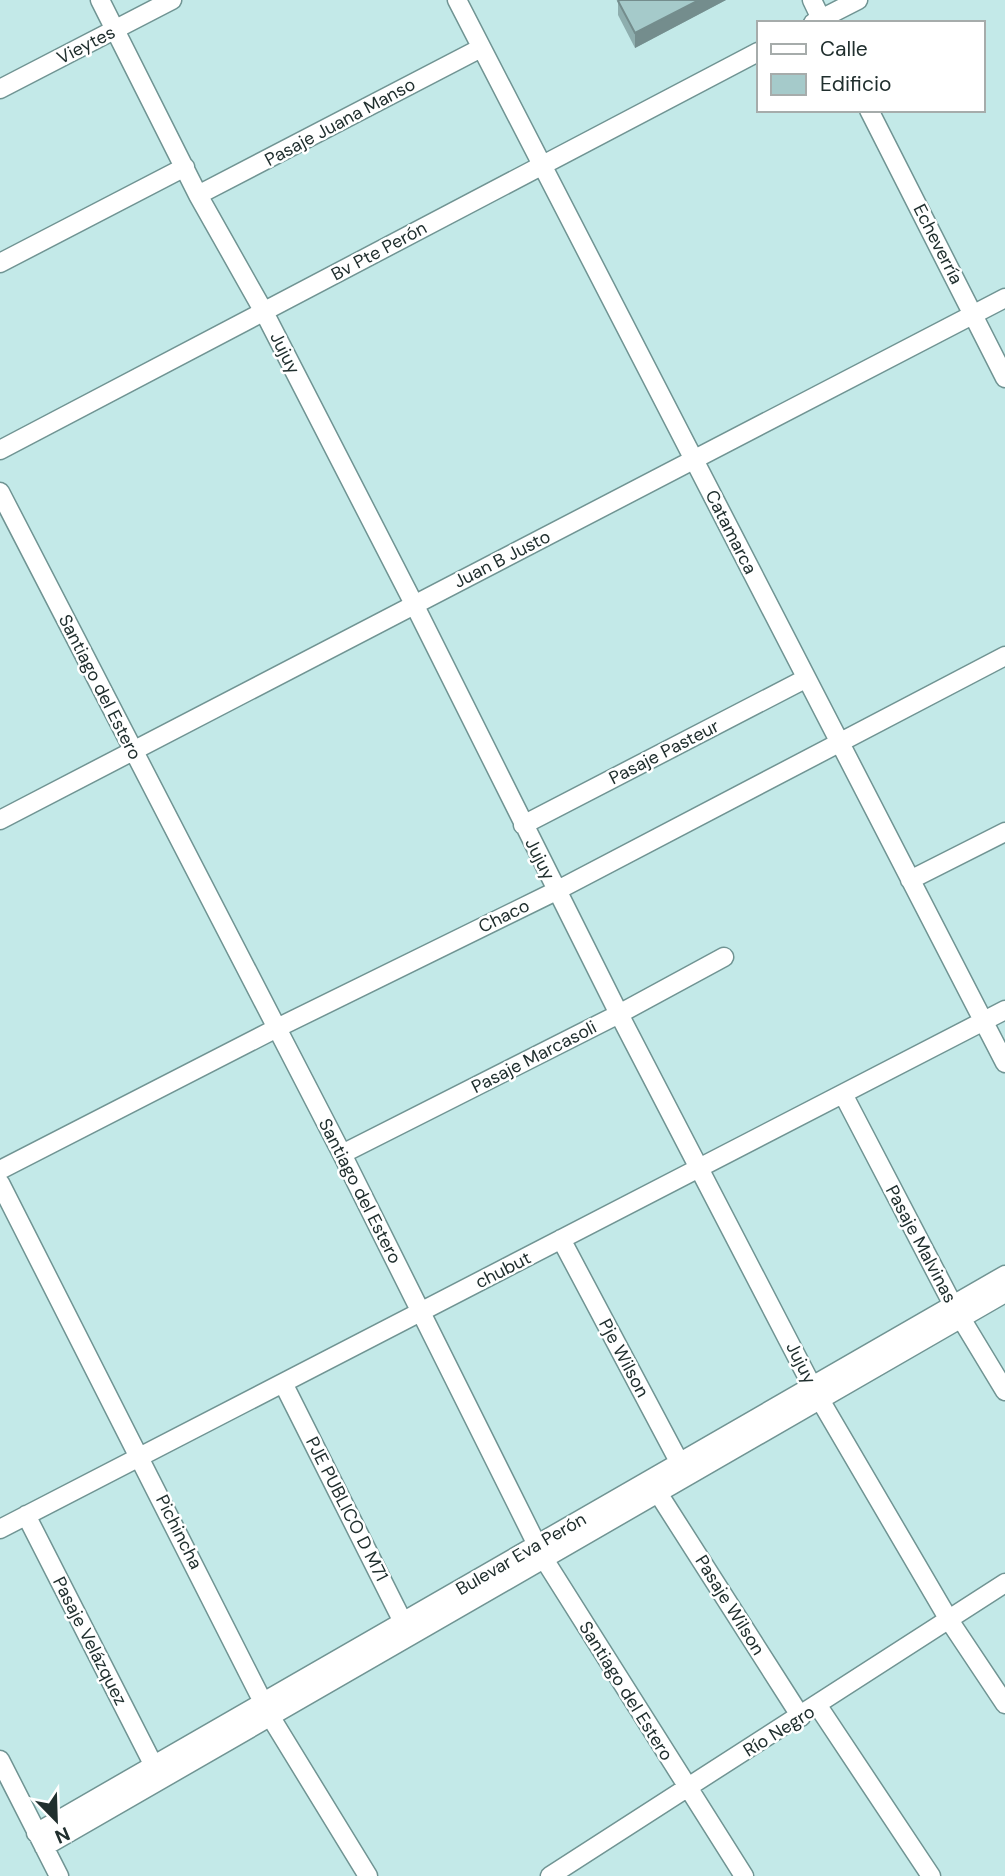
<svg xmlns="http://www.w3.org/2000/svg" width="1005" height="1876" font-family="'DM Sans',sans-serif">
<rect width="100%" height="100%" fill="#c3e9e8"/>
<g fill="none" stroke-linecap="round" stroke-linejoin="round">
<defs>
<path id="street" d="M100 0 198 195 264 312 414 604 619 1014 812 1386 949 1620 1005 1704
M457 0 1005 1063
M812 0 823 23
M813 23 858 0
M0 89 172 0
M869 110 1005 378
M198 195 481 48
M0 263 185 167
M0 450 758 52
M0 492 342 1154 544 1559 744 1876
M0 820 1005 298
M523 825 805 679
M910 880 1005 832
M843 1094 953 1305 1005 1391
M342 1154 619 1014 724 957
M0 1170 275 1029 556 891 1005 656
M0 1183 270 1716 368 1876
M561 1239 684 1471
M283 1383 407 1630
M658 1493 801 1717
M26 1515 154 1766
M0 1529 1005 1010
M818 1706 931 1876
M0 1760 59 1876
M36 1833 1005 1275
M44 1847 1005 1293
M550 1876 1005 1583"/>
</defs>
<!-- street casing -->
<use href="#street" stroke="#709493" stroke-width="21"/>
<!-- street -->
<use href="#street" stroke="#fff" stroke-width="18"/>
</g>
<!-- wall -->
<path fill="#8eaeae" d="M618 0H726L635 48 618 15Z"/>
<!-- shaded-wall -->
<path fill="#748d8d" d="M699 0H726L635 48V33Z"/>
<!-- building -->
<path fill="#a5caca" stroke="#748d8d" stroke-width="2" d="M620 0H699L635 33 618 1Z"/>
<g text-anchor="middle" stroke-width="5" stroke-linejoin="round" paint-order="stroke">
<!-- street labels -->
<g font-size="18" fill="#202f2e" stroke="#fff">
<text transform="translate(86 45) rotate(-27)" y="6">Vieytes</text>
<text transform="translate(340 122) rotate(-28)" y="6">Pasaje Juana Manso</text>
<text transform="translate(938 244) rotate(63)" y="6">Echeverría</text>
<text transform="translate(379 251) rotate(-28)" y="6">Bv Pte Perón</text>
<text transform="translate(285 353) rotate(63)" y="6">Jujuy</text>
<text transform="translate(731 532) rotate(63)" y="6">Catamarca</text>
<text transform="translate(502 559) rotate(-27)" y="6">Juan B Justo</text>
<text transform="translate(100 687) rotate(63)" y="6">Santiago del Estero</text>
<text transform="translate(664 752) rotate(-27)" y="6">Pasaje Pasteur</text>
<text transform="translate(540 859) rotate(63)" y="6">Jujuy</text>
<text transform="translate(504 916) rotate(-26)" y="6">Chaco</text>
<text transform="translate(534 1057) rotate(-27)" y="6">Pasaje Marcasoli</text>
<text transform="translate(360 1191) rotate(63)" y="6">Santiago del Estero</text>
<text transform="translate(921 1244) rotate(62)" y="6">Pasaje Malvinas</text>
<text transform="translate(503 1270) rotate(-27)" y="6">chubut</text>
<text transform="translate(624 1358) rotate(62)" y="6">Pje Wilson</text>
<text transform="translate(801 1363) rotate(63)" y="6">Jujuy</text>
<text transform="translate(347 1509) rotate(63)" y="6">PJE PUBLICO D M71</text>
<text transform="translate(179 1532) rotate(63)" y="6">Pichincha</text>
<text transform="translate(521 1554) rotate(-30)" y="6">Bulevar Eva Perón</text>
<text transform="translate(730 1605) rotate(58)" y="6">Pasaje Wilson</text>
<text transform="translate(90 1641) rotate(63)" y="6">Pasaje Velázquez</text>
<text transform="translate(626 1691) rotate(58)" y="6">Santiago del Estero</text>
<text transform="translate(779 1731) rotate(-32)" y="6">Río Negro</text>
</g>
</g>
<!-- legend -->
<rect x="757" y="21" width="228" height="91" fill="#ffffff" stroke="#a6acab" stroke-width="2"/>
<rect x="771" y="44" width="35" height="10" fill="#ffffff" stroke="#a6acab" stroke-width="2"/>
<text x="820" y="56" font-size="21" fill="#202f2e">Calle</text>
<rect x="771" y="74" width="35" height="21" fill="#a5caca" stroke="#a6acab" stroke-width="2"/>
<text x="820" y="91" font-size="21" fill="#202f2e">Edificio</text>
<!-- north arrow -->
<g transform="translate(56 1820) rotate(157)" stroke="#ffffff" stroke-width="5" paint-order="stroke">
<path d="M0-5L12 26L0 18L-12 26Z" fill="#202f2e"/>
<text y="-10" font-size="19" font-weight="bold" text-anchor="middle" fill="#202f2e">N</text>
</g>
</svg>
